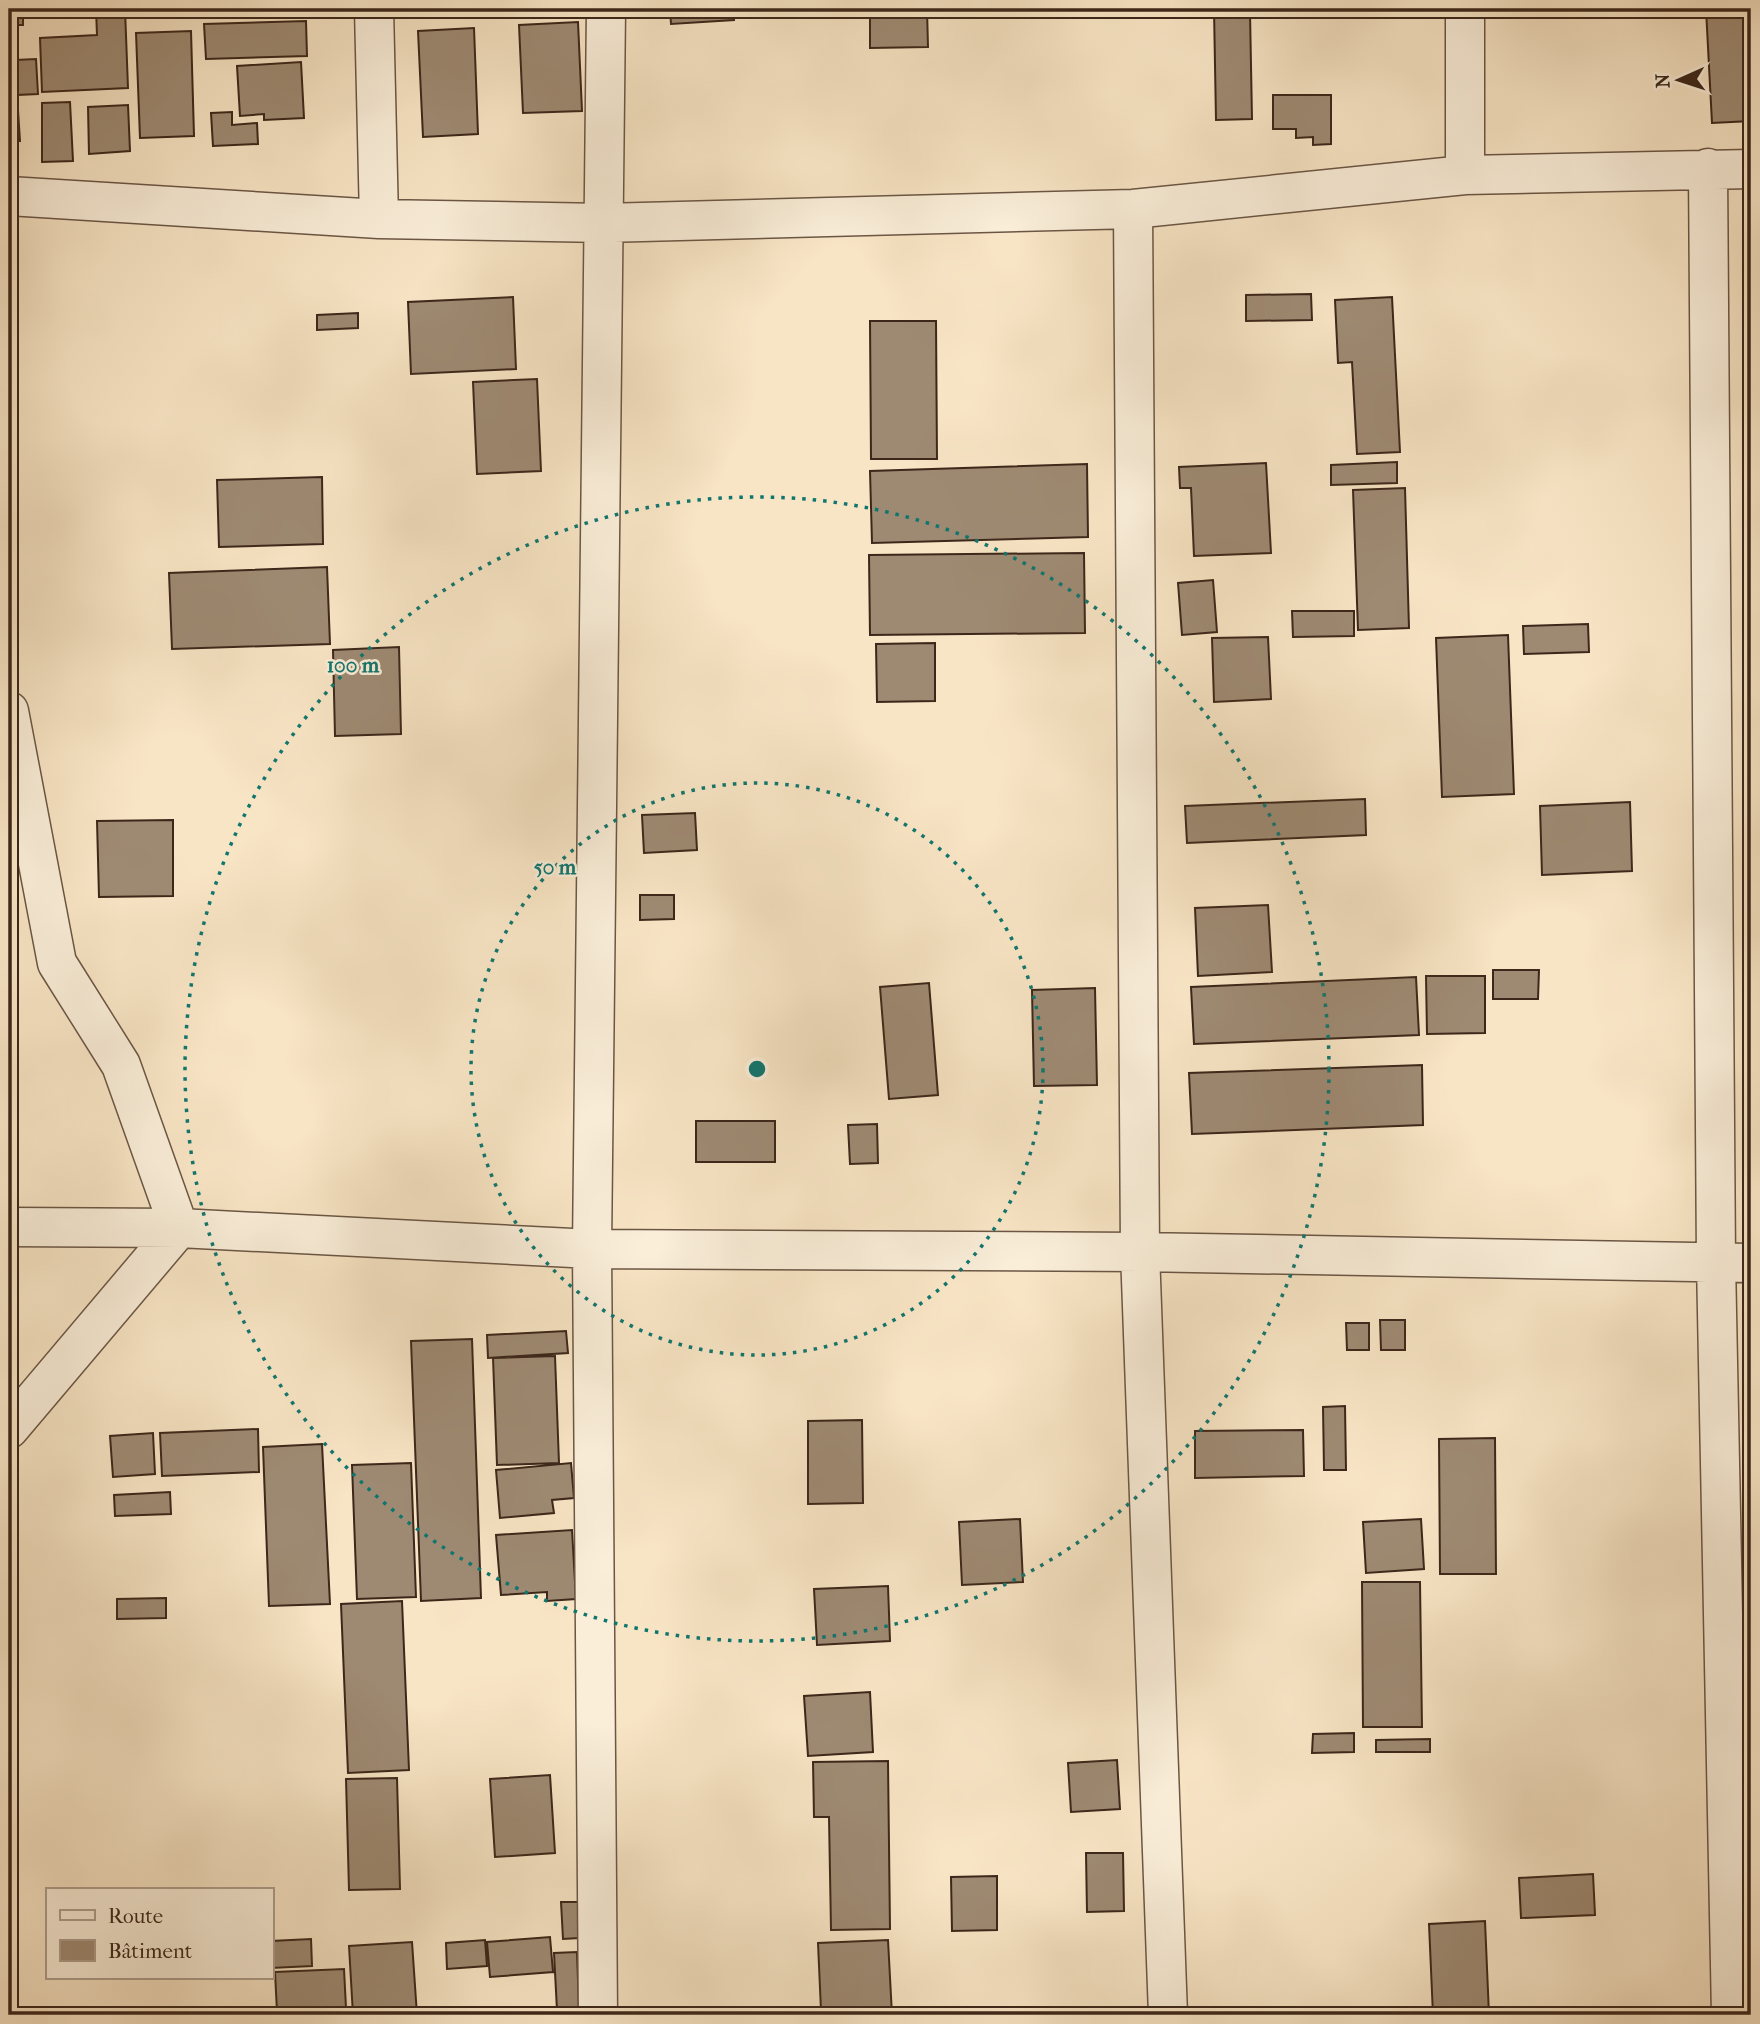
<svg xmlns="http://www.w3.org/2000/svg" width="1760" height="2024" font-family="'IM FELL French Canon',serif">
<rect width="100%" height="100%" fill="#f8e5c5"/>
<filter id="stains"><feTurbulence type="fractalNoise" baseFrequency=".00286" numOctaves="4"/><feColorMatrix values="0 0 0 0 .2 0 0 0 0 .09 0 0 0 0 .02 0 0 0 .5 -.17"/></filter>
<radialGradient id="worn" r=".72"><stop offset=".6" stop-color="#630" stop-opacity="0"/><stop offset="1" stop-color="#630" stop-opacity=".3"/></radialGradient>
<!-- building -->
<path fill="#9e8a73" stroke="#3c271a" stroke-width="2" d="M9 9H23V25H9Z
M96 9H125L128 88 42 92 40 38 97 35Z
M464 9H517V17L464 18Z
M670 9H733L734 20 671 24Z
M870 9H927L928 47 870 48Z
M991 9H1098V13L991 14Z
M1214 9 1250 12 1252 119 1216 120Z
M1706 9H1751V121L1712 123Z
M306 21 307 56 206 59 204 24Z
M578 22 582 111 523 113 519 25Z
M474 28 478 134 423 137 418 31Z
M191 31 194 136 140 138 136 33Z
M9 34H15V60L36 59 38 94 17 95 20 141H9Z
M301 62 304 118 264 120V114L240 116 237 66Z
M1273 95H1331V144L1313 145V137L1296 138V129H1273Z
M70 102 73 161 42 162V103Z
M128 105 130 151 89 154 88 107Z
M232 112V125L257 123 258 144 213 146 211 113Z
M1311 294 1312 320 1246 321V295Z
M513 297 516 369 411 374 408 302Z
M1392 297 1400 452 1357 454 1352 362 1338 363 1335 300Z
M358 313V328L317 330V315Z
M870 321H936L937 459H871Z
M537 379 541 471 477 474 473 382Z
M1397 462V483L1331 485V465Z
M1266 463 1271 553 1194 556 1191 488H1180L1179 467Z
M1087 464 1088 537 872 543 870 471Z
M322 477 323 544 219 547 217 480Z
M1405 488 1409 628 1358 630 1353 490Z
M1084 553 1085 633 870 635 869 555Z
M327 567 330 644 172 649 169 573Z
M1213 580 1217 632 1182 635 1178 583Z
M1292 611H1354V636L1293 637Z
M1588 624 1589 652 1524 654 1523 626Z
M1508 635 1514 794 1442 797 1436 638Z
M1268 637 1271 699 1214 702 1212 638Z
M935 643V701L877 702 876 644Z
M399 647 401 734 335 736 333 650Z
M1365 799 1366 835 1187 843 1185 806Z
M1630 802 1632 871 1542 875 1540 806Z
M695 813 697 850 644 853 642 815Z
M173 820V896L99 897 97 821Z
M640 895H674V919L640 920Z
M1268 905 1272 972 1198 976 1195 908Z
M1493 970H1539L1538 999H1493Z
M1426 976H1485V1033L1427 1034Z
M1416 977 1419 1035 1194 1044 1191 987Z
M929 983 938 1095 889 1099 880 987Z
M1095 988 1097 1085 1034 1086 1032 990Z
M1422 1065 1423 1125 1192 1134 1189 1073Z
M696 1121H775V1162H696Z
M877 1124 878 1163 850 1164 848 1125Z
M1380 1320H1405V1350H1381Z
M1346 1323H1369V1350H1347Z
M566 1331 568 1353 488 1358 487 1335Z
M472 1339 481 1598 421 1601 411 1341Z
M555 1356 559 1463 497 1465 493 1358Z
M1345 1406 1346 1470H1324L1323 1407Z
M862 1420 863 1503 808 1504V1421Z
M258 1429 259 1472 162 1476 160 1433Z
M1303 1430 1304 1476 1195 1478V1431Z
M153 1433 155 1474 113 1477 110 1436Z
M1495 1438 1496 1574H1440L1439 1439Z
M322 1444 330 1604 269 1606 263 1447Z
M411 1463 416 1597 357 1599 352 1465Z
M571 1463 574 1498 552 1500 554 1513 500 1518 496 1470Z
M170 1492 171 1514 115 1516 114 1495Z
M1020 1519 1023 1582 962 1585 959 1522Z
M1421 1519 1424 1569 1366 1573 1363 1522Z
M572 1530 576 1599 547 1601V1592L501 1595 496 1535Z
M1362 1582H1420L1422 1727H1363Z
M888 1586 890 1641 817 1645 814 1589Z
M166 1598V1618L117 1619V1599Z
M402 1601 409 1770 348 1773 341 1604Z
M870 1692 873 1752 808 1756 804 1696Z
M1354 1733V1752L1312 1753 1313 1734Z
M1430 1739V1752H1376V1740Z
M1117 1760 1120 1809 1071 1812 1068 1763Z
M888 1761 890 1929 831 1930 829 1817H814L813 1762Z
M550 1775 555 1853 495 1857 490 1779Z
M397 1778 400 1889 349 1890 346 1779Z
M1086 1853H1123L1124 1911 1087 1912Z
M1593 1874 1595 1915 1521 1918 1519 1878Z
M997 1876V1930L952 1931 951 1877Z
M561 1902H578L579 1938 563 1939Z
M1485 1921 1489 2015H1433L1429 1924Z
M550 1937 553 1972 490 1977 487 1942Z
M311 1939 312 1966 271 1968V1941Z
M485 1940 487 1966 447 1969 446 1943Z
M888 1940 892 2015H831V2010L821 2011 818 1943Z
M412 1942 417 2015H353L349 1946Z
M577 1952 579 2009 557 2010 554 1953Z
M344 1969 346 2008 277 2012 275 1972Z
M346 2011V2015H275Z"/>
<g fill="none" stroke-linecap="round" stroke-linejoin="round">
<defs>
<path id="minor" d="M374 9 379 219
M1465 9V175
M1708 168 1716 1262 1731 2015
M9 196 379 219 604 223 1133 209 1465 175 1751 169
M1133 209 1140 1252 1168 2015
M9 711 57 963 121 1065 179 1228 9 1429
M9 1227 179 1228 592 1249 1140 1252 1751 1263
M598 2015 592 1249 606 9"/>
</defs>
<!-- minor casing -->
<use href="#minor" stroke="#6b5645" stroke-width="41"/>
<!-- minor -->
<use href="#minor" stroke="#faeed9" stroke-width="38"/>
</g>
<!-- distance rings -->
<g fill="none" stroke="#0f766e" stroke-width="3.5" stroke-dasharray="3.5 7">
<circle cx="757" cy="1069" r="286"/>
<circle cx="757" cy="1069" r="572"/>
</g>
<circle cx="757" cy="1069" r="10" fill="#0f766e" stroke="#faeed9" stroke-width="3.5"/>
<g font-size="21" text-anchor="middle" font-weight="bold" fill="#0f766e" stroke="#faeed9" stroke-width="5" stroke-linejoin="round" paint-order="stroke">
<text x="353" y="672">100 m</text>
<text x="555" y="874">50 m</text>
</g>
<!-- margin -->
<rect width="1760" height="2024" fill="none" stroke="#f8e5c5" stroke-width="35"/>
<rect x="10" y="10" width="1739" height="2003" fill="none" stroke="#3c271a" stroke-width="3.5"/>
<rect x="18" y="18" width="1725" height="1989" fill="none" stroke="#3c271a" stroke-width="2"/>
<!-- legend -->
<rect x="46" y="1888" width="228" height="91" fill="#faeed9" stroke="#ae9e8d" stroke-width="2"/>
<rect x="60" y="1910" width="35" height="10" fill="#faeed9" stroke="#ae9e8d" stroke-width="2"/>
<text x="108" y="1923" font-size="21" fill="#3c271a">Route</text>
<rect x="60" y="1940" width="35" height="21" fill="#9e8a73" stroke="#ae9e8d" stroke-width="2"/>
<text x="108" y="1958" font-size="21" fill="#3c271a">Bâtiment</text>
<!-- north arrow -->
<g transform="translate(1679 80) rotate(267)" stroke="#faeed9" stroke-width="5" paint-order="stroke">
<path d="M0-5L12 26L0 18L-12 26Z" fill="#3c271a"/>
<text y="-10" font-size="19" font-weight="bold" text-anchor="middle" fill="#3c271a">N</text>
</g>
<rect width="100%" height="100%" filter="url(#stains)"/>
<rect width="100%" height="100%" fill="url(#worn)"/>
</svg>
